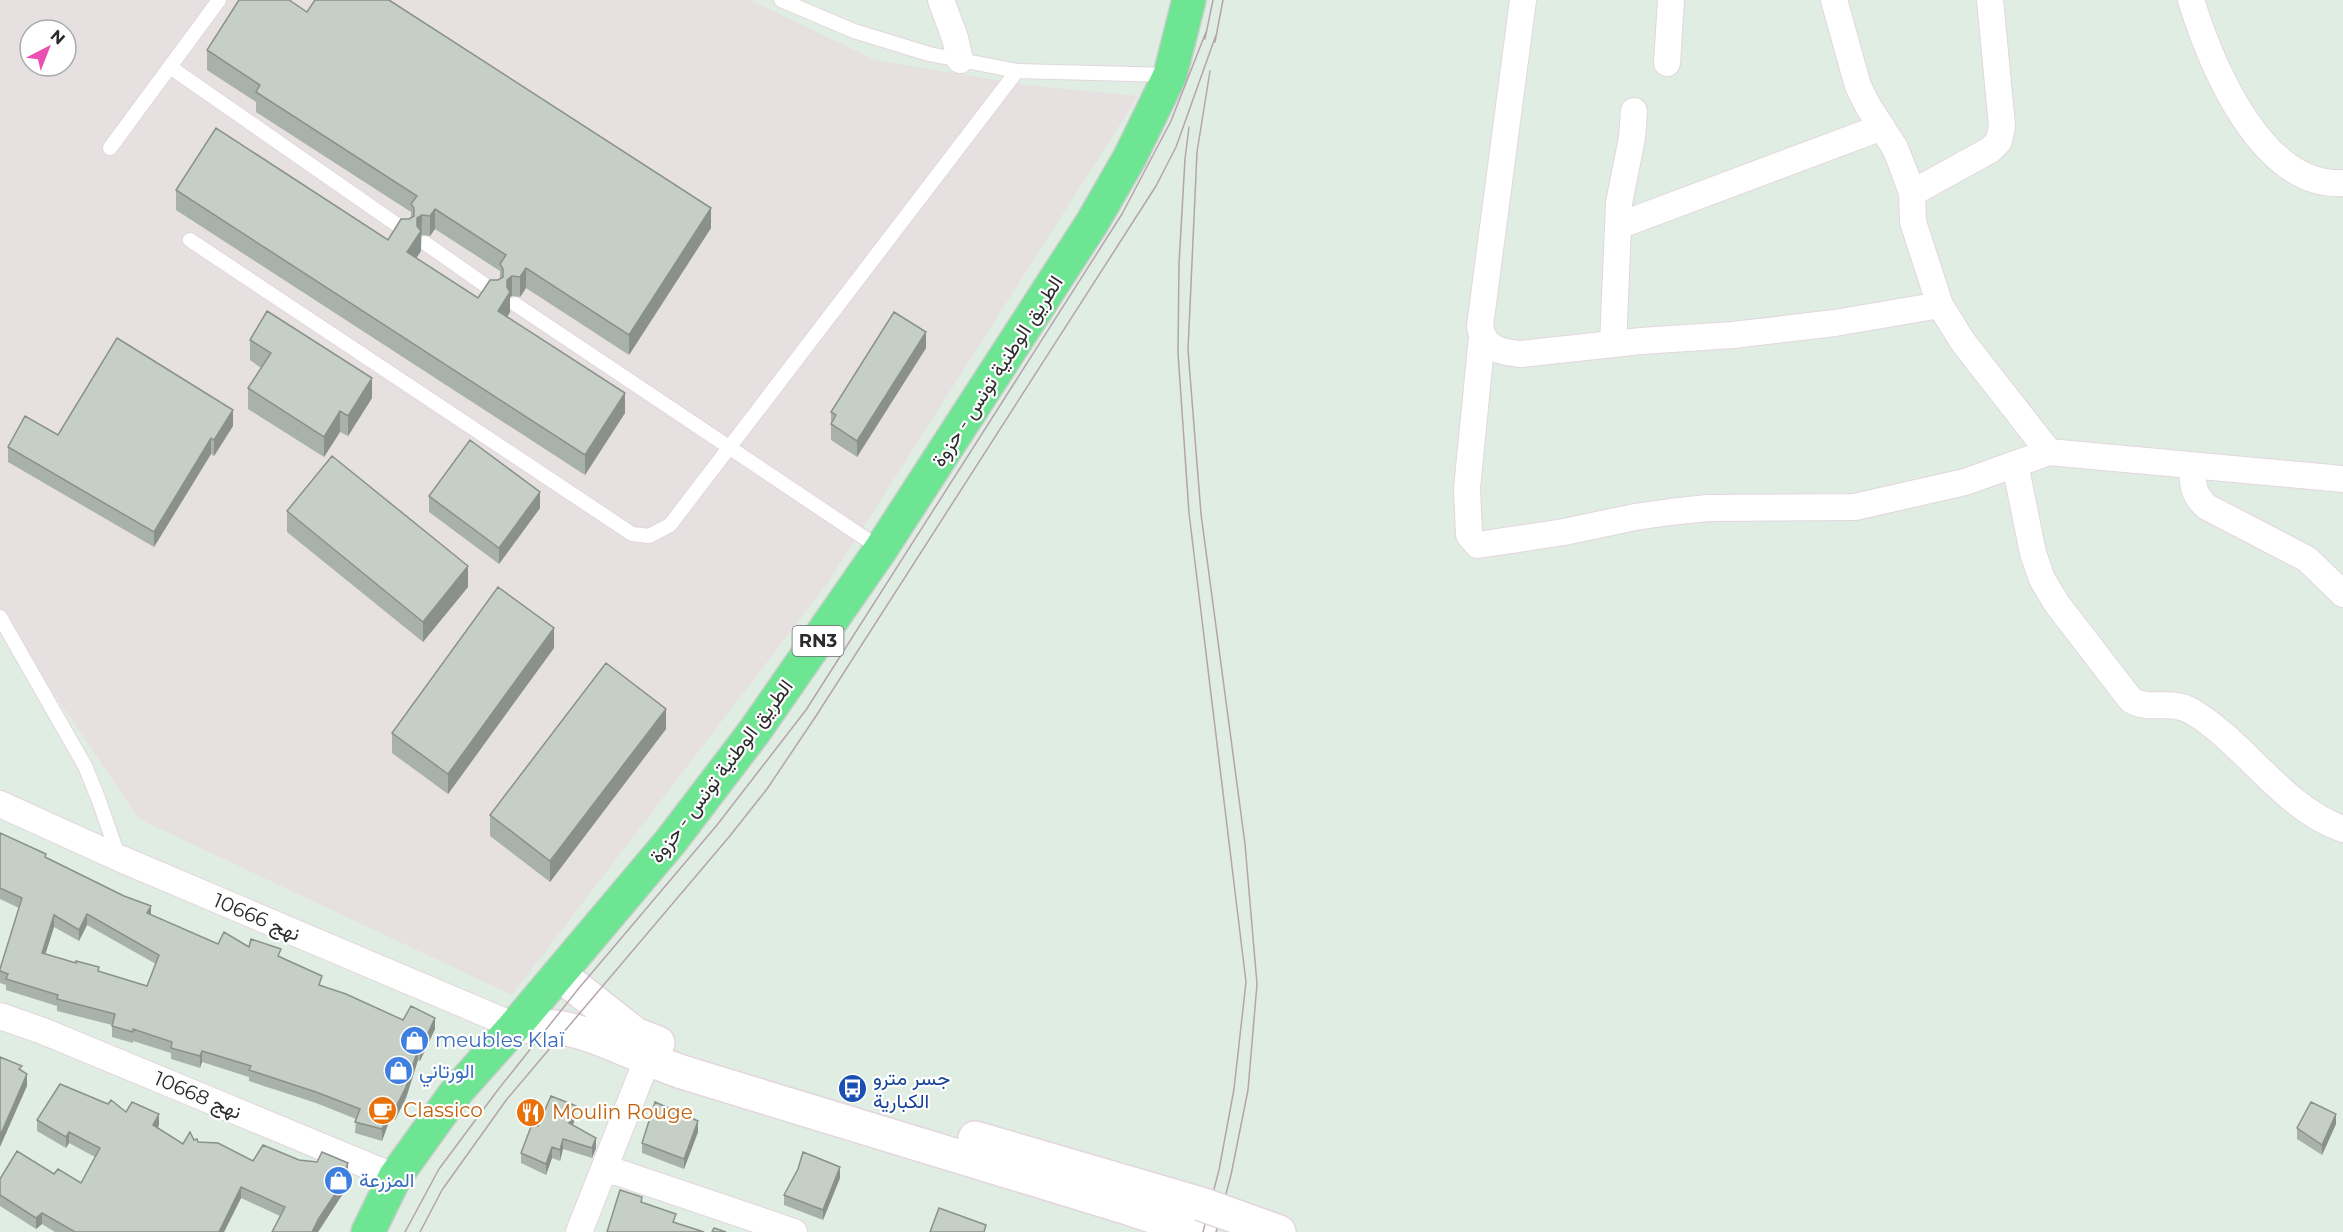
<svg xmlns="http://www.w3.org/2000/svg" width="2343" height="1232" font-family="Montserrat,Vazirmatn,sans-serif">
<rect width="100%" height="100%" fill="#e0ede2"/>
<!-- industrial -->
<path fill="#e6e0e1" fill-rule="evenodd" d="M0 0H750L875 60 1024 85 1138 96 829 581 512 995 139 819 0 614ZM30 30H66V66H30Z"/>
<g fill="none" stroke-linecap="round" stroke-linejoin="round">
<defs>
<path id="lane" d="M781 0 854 31 929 54 1017 71 1170 75
M170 67 406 231
M110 148 219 0
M190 240 632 534 649 536 670 525 1017 71
M425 243 495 292
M515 304 881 549
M0 617 85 766 98 798 119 858"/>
<path id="street" d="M941 0 955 38 960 60
M1523 0 1480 326C1483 348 1500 352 1520 354L1641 341 1733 335 1835 323 1940 305
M1834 0 1858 86 1868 106 1895 148 1903 168 1912 193 1913 222 1940 305 1963 342 2049 452
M2191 0C2211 64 2261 188 2343 183
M1667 63 1671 0
M1912 193 1990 150 1999 141 2002 126 1990 0
M1618 226 1882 127
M1482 337 1467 488 1469 535 1478 545 1564 532 1635 517 1670 512 1708 508 1855 507 1965 482 2049 452 2343 479
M1613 344 1619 203 1632 138 1634 111
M2015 464 2033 553 2042 579 2057 604 2131 700C2151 712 2170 698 2193 712 2246 744 2284 809 2343 829
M2193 467C2192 484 2193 495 2207 507L2307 559 2343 594
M0 804 119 858 515 1026
M0 1016 43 1031 395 1177
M605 1168 794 1232
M579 1232 647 1060"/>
<path id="secondary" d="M559 974 635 1034 658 1043
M515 1026C532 1027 551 1025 567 1029 607 1038 643 1059 682 1072L1128 1208 1200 1232
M975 1138 1201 1204
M1243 1219 1279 1232"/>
<path id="primary" d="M368 1232 395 1177 457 1091 515 1026 671 841 754 732 881 549 1092 223 1130 157 1170 75 1189 0"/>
</defs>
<!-- lane casing -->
<use href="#lane" stroke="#e3d6de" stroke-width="16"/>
<!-- street casing -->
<use href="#street" stroke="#e3d6de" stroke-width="28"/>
<!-- secondary casing -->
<use href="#secondary" stroke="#e3d6de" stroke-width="36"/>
<!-- primary casing -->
<use href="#primary" stroke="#ccc" stroke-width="36"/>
<!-- lane -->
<use href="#lane" stroke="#fff" stroke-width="14"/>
<!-- street -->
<use href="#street" stroke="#fff" stroke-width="26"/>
<!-- secondary -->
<use href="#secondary" stroke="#fff" stroke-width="33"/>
<!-- primary -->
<use href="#primary" stroke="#6de593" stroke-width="33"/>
<!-- tram -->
<path stroke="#b5a3ae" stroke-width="1.5" d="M1205 39 1213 0
M1215 42 1223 0
M1210 71 1197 152 1188 350 1201 514 1245 844 1257 984 1248 1090 1231 1175 1216 1232
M1189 127 1185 159 1179 264 1178 353 1189 513 1246 982 1234 1089 1219 1170 1203 1232
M405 1232 439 1169 497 1091 579 988 717 825 806 710 1122 214 1171 121 1206 32
M420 1232 442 1190 507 1099 729 837 767 789 816 716 1156 186 1176 147 1216 35"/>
<defs>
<path id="secondary-bridge" d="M1201 1204 1243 1219"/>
</defs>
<!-- secondary-bridge casing -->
<use href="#secondary-bridge" stroke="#e3d6de" stroke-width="36" stroke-linecap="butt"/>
<!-- secondary-bridge -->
<use href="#secondary-bridge" stroke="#fff" stroke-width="33"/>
</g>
<!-- wall -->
<path fill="#a9b2aa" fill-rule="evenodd" d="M393 3 711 228 629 355 526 288 520 297 512 296 510 297V312L507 317 625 413 585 475 176 210V190L388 240 411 218V212L256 112V102L207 70V50L307 12ZM435 229 500 271V279L478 298 416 258 421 251V236L422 235 430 236Z
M250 340 372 398 348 436 340 432 324 457 248 409V388L261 368 250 360Z
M926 348 857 457 831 440V412Z
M233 426 214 456 211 454 154 547 8 462V447L58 435Z
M429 496 540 508 499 564 429 512Z
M287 511 468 587 423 642 287 532Z
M554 648 448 794 392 753V733Z
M666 729 550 882 490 836V815Z
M0 833 151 915 218 944 249 947 281 958 322 986 403 1020 435 1029 420 1061 418 1060 406 1098 395 1120 390 1119 382 1141 355 1133 356 1119 316 1103 249 1081V1077L202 1062 200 1068 171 1059V1053L133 1041V1043L112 1037V1025L57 1011V1006L6 990V985L0 983V969L19 908 0 899ZM87 925 156 964 147 986 45 954 54 927 79 941Z
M126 1112 159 1125 158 1128 183 1144 194 1140 253 1161 299 1160 348 1174 344 1184V1192L318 1232 280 1216 241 1198 224 1232H55L42 1224 36 1229 0 1206V1179L54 1174 81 1183 95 1157 69 1143 66 1148 37 1131V1120Z
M576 1117 573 1125 596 1148 592 1158 563 1149 560 1161 552 1158 546 1175 521 1163V1153L538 1126Z
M2336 1124 2322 1155 2297 1139V1128Z
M698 1132 684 1169 642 1153V1143Z
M840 1178 823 1220 784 1205V1195Z"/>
<!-- shaded-wall -->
<path fill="#8a918b" d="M711 208V228L629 355V335Z
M435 209V229L430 236V216Z
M422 215 421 251 407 272V252L417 218Z
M526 268V288L520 297V277Z
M512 276V296L510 297V312L498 331V311L507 280Z
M926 332V348L857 457V441Z
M372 378V398L348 436V416Z
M625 393V413L585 475V455Z
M233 410V426L214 456V440Z
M340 411V432L324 457V437Z
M211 438V454L154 547V532Z
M540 492V508L499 564V548Z
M468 566V587L423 642V622Z
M554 628V648L448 794V774Z
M666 709V729L550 882V861Z
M151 906V917L147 913Z
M87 914V925L79 941V930Z
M54 915V927L42 965V953Z
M435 1018V1029L420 1061V1050Z
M418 1049V1060L406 1098 395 1120V1109Z
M202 1051V1062L200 1068V1056Z
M27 1074V1086L0 1147V1136Z
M576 1106V1117L569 1134V1123Z
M390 1108V1119L382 1141V1129Z
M159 1114V1125L153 1136V1125Z
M2336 1114V1124L2322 1155V1145Z
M698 1121V1132L684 1169V1159Z
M69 1132V1143L66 1148V1137Z
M596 1138V1148L592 1158V1148Z
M563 1139V1149L560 1161V1150Z
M552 1147V1158L546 1175V1164Z
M348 1163V1174L344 1184V1192L318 1232H312L342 1179Z
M840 1167V1178L823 1220V1210Z
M241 1187V1198L224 1232H219Z
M42 1213V1224L36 1229V1218Z"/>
<!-- building -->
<path fill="#c5cfc6" stroke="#8a918b" stroke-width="1.5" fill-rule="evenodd" d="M239 0H289L307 12 315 0H389L711 208 629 335 526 268 520 277 512 276 507 280V287L510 292 498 311 625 393 585 455 176 190 216 128 388 240 401 219H409L414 216V208L411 204 417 196 256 92 260 85 207 50ZM435 209 506 255 500 264 503 269V277L498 280H490L478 298 407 252 421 231 417 226V218L422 215 430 216Z
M267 311 372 378 348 416 340 411 324 437 248 388 271 353 250 340Z
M894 312 926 332 857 441 831 424 836 415 831 412Z
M117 338 233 410 214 440 211 438 154 532 8 447 25 416 58 435Z
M470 440 540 492 499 548 429 496Z
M332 456 468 566 423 622 287 511Z
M498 587 554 628 448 774 392 733Z
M606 663 666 709 550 861 490 815Z
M0 833 46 854 45 857 124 896 151 906 147 913 218 944 224 932 249 947 251 939 281 949 278 956 322 976 319 985 346 994 403 1020 411 1006 435 1018 420 1050 418 1049 406 1087 395 1109 390 1108 382 1129 355 1122 360 1109 316 1092 249 1070 251 1066 202 1051 200 1056 171 1048 172 1042 133 1029V1032L112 1026 115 1014 57 999 58 995 6 979 8 974 0 971V969L22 898 0 888ZM87 914 159 955 147 986 98 971 99 967 76 961V963L42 953 54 915 79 930Z
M0 1057 22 1066 19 1069 27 1074 0 1136Z
M60 1084 108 1104 111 1100 126 1112 132 1102 159 1114 153 1125 183 1144 190 1132 194 1140 197 1139 198 1142 218 1143 253 1161 263 1145 299 1160 317 1162 322 1152 348 1163 342 1179 344 1181 319 1218 312 1232H272L285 1207 241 1187 219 1232H75L42 1213 36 1218 0 1195V1179L17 1151 54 1174 58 1169 81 1183 100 1148 69 1132 66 1137 37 1120Z
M551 1096 576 1106 569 1123 596 1138 592 1148 563 1139 560 1150 552 1147 546 1164 521 1153 532 1124 538 1126Z
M655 1102 698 1121 684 1159 642 1143Z
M2311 1102 2336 1114 2322 1145 2297 1128Z
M803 1152 840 1167 823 1210 784 1195 798 1169Z
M620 1190 642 1197 641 1202 676 1214 673 1222 704 1232H607Z
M939 1208 986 1225 984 1232H930Z
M714 1228 726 1232H712Z"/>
<!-- icons -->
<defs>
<symbol id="shop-disc" viewBox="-11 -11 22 22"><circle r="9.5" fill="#3f7fe0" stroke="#fff"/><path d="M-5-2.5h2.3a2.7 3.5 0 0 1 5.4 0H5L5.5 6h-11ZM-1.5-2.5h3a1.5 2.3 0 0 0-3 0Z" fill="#fff"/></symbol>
<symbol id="bus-disc" viewBox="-11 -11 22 22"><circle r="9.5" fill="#1a4fb4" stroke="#fff"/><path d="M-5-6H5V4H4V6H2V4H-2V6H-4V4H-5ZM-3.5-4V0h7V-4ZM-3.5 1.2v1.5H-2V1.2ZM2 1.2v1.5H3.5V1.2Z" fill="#fff"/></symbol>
<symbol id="cafe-disc" viewBox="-11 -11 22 22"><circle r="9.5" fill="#e8710a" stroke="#fff"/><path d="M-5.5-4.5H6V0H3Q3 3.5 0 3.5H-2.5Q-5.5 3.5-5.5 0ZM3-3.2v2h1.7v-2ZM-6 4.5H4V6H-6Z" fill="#fff"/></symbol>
<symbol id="restaurant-disc" viewBox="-11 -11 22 22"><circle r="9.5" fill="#e8710a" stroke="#fff"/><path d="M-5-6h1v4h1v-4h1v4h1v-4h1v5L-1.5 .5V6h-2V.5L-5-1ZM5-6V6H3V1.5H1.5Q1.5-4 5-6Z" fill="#fff"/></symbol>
</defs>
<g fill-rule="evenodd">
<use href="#shop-disc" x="398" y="1024" width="33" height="33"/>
<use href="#shop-disc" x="382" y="1054" width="33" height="33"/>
<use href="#bus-disc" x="836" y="1072" width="33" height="33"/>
<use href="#cafe-disc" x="366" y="1094" width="33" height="33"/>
<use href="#restaurant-disc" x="514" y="1096" width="33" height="33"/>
<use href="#shop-disc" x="322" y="1164" width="33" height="33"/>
</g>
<g text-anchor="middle" stroke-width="4.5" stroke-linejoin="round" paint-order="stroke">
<!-- shield labels -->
<rect fill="#fff" stroke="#6b6b6b" stroke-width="1.5" x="792.5" y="626" width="51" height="30" rx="4.5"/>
<g font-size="18" font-weight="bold" fill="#2c2c2c">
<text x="818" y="647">RN3</text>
</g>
<!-- street labels -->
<g font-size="20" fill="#2c2c2c" stroke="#fff">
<text transform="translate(997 371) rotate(-57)" y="7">الطريق الوطنية تونس - حزوة</text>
<text transform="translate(721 771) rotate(-53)" y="7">الطريق الوطنية تونس - حزوة</text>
<text transform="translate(257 917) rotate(23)" y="7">نهج 10666</text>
<text transform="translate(198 1095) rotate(23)" y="7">نهج 10668</text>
</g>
<!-- shop labels -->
<g font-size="20" fill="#366cbe" stroke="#fff" text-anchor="start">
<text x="435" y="1047">meubles Klaï</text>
<text x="419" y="1078">الورتاني</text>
<text x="359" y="1187">المزرعة</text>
</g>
<!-- transit labels -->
<g font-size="20" fill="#164399" stroke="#fff" text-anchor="start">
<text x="873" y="1085">جسر مترو<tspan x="873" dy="23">الكبارية</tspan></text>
</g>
<!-- food labels -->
<g font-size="20" fill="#c56008" stroke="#fff" text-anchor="start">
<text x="403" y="1117">Classico</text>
<text x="552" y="1119">Moulin Rouge</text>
</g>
</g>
<!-- north arrow -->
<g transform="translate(48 48) rotate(42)"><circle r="28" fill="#ffffff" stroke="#ababab" stroke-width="1.5"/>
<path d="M0-4.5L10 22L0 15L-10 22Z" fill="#ea4fb2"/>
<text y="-9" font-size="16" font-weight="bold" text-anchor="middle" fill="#2c2c2c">N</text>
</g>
</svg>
